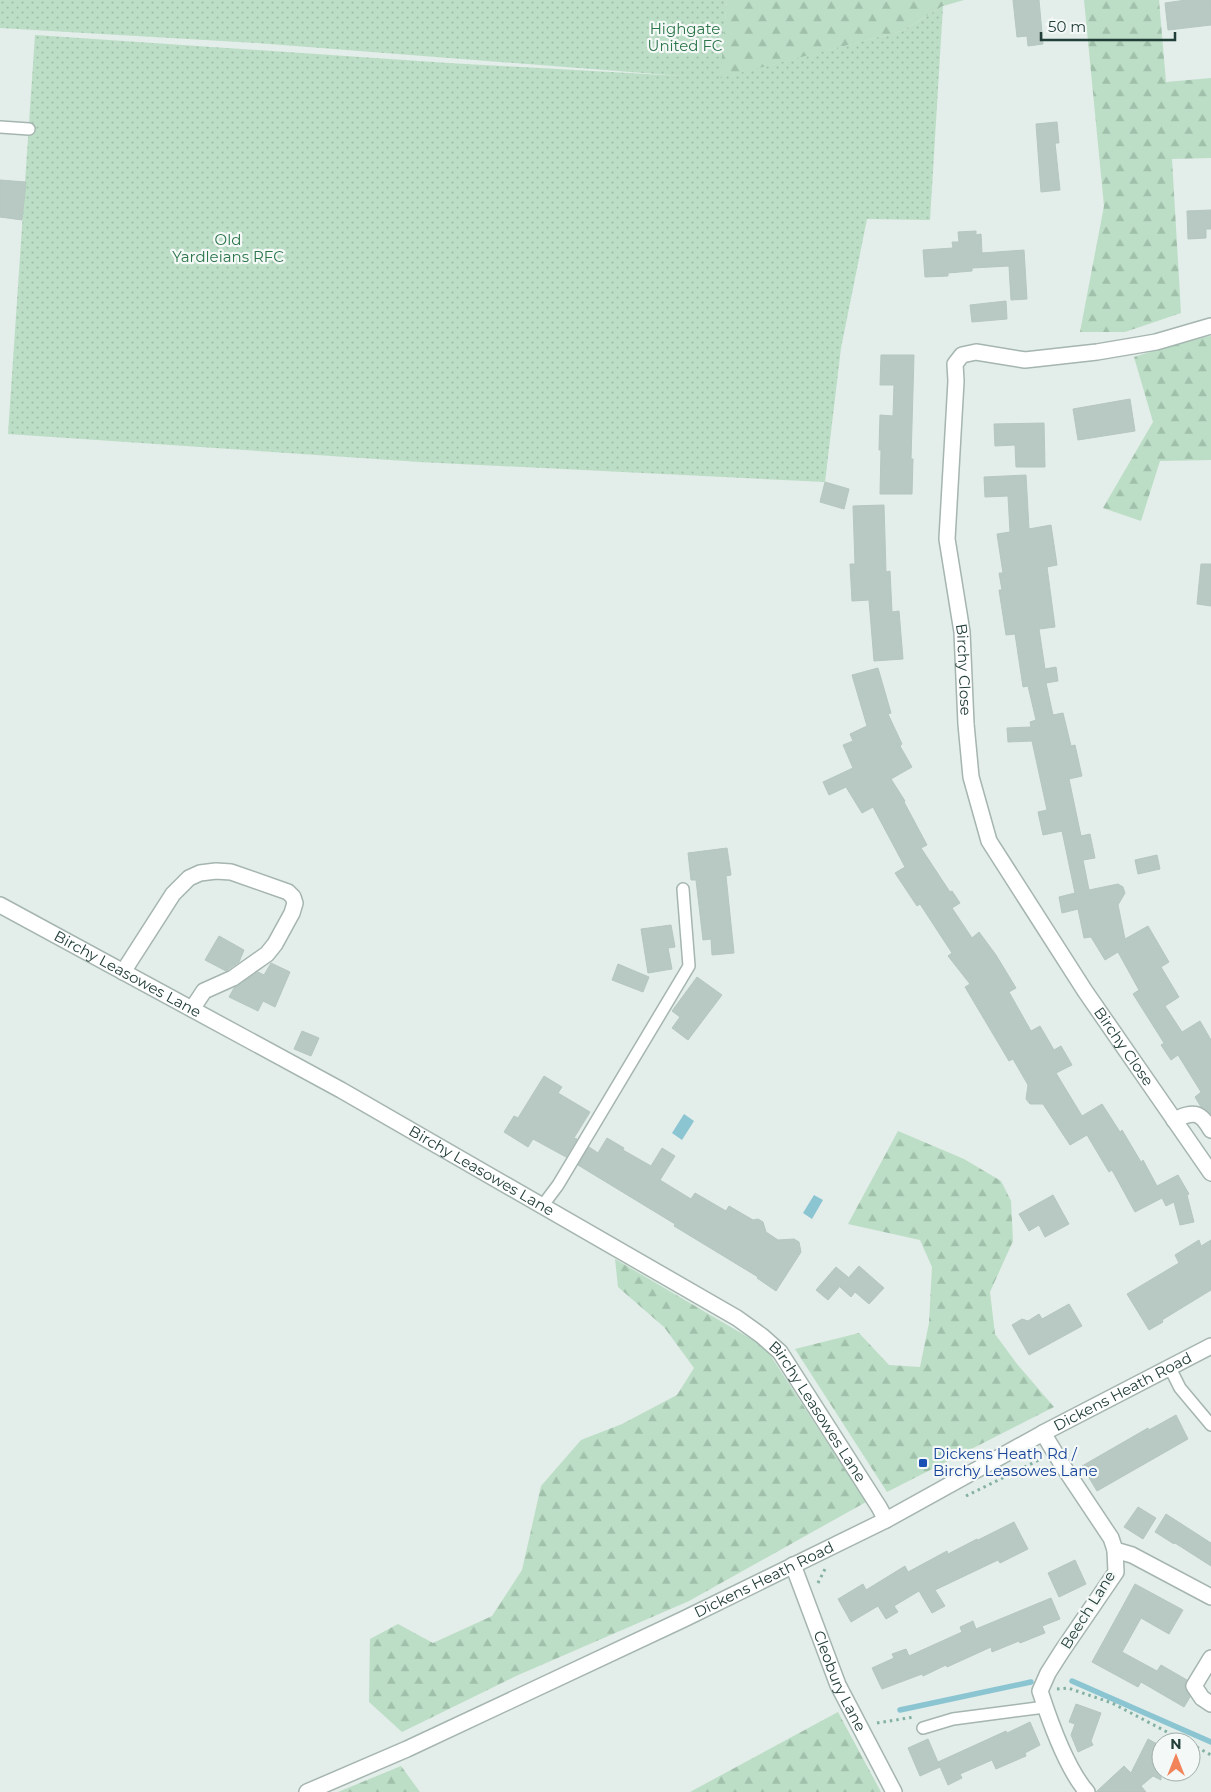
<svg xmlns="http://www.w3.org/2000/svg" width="1211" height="1792" font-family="Montserrat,sans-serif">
<defs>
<pattern id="forest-firs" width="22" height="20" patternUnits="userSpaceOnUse" patternTransform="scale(1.25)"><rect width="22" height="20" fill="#bcdec6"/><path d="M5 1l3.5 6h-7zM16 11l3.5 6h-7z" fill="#a1c0ab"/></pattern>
<pattern id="park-dots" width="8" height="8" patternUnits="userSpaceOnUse" patternTransform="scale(1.25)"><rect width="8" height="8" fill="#bcdec6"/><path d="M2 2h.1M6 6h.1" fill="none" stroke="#a1c0ab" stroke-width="1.8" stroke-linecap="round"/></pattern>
</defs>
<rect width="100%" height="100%" fill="#e3ede9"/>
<!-- forest -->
<path fill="url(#forest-firs)" d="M727 0H964L943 6 902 31 719 79Z
M1084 0H1159L1166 82 1211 78V158L1172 159 1181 313 1125 332H1080L1104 206Z
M1211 336V460L1160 461 1141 521 1103 508 1153 422 1134 357 1191 339Z
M898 1131 964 1159 1001 1181 1011 1201 1013 1241 990 1292 995 1334 1017 1364 1054 1407 887 1492 795 1349 859 1333 889 1365 920 1367 929 1323 932 1267 920 1240 848 1224Z
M615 1259 765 1347 866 1502 689 1601 516 1676 402 1732 369 1702 370 1639 398 1624 433 1643 492 1616 522 1570 541 1486 581 1440 622 1424 677 1395 694 1368 664 1327 618 1287Z
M838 1712 881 1792H690Z
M401 1766 420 1792H338Z"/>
<!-- park -->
<path fill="url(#park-dots)" d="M0 0H727L720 78 902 31 943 6 930 220 867 219 841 348 825 482 420 462 8 434 35 35 448 63 682 76 257 43 0 28Z"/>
<!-- water -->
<path fill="#8bc5d2" d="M684 1114 694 1121 682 1140 672 1133Z
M814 1195 823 1200 812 1219 803 1213Z"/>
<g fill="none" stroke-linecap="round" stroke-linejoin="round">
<!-- stream -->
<path stroke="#8bc5d2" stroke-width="5.5" d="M1072 1681 1211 1742
M900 1710 1031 1682"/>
</g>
<!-- building -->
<path fill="#b8c8c2" stroke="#b5c7c0" d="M1013 0H1039L1043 44 1028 46 1027 36 1017 37Z
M1186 0H1211V25L1168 30 1165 3Z
M1057 122 1059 143H1055L1060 190 1041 192 1036 124Z
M0 180 26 182 22 220 0 217Z
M1211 210V229H1206V238L1188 239 1187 211Z
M976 231V235L981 234 982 253 1024 250 1027 299 1011 300 1009 266 972 268V271L948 273V276L925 277 923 250 953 248 952 242H959L958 232Z
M1006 301 1007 319 972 322 970 305Z
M881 355H914L911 459H913L912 494H880L881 450H879L880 415 893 416 894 385H880Z
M1130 399 1135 431 1078 440 1073 409Z
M1044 423 1045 467H1016L1015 445 995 446 994 424Z
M1026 475 1029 529 1051 525 1057 565 1047 567 1055 627 1039 629 1045 669 1056 667 1058 681 1046 683 1053 715 1063 713 1071 746 1075 745 1082 776 1069 779 1081 836 1090 834 1095 858 1083 860 1089 890 1118 884 1123 887 1125 893 1118 905 1125 939 1148 926 1169 962 1161 967 1179 997 1165 1006 1182 1032 1200 1021 1211 1040V1114L1201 1107 1195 1097 1201 1092 1178 1055 1171 1060 1161 1045 1164 1043 1133 994 1139 990 1118 952 1105 960 1091 937 1084 938 1078 909 1062 913 1059 897 1075 893 1062 831 1043 835 1038 812 1047 810 1032 741 1008 742 1007 728 1031 727 1030 722 1036 720 1028 686 1023 687 1015 634 1006 635 999 590H1002L999 573H1003L997 534 1010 532 1008 496 985 497 984 477Z
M825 482 849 489 844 509 820 502Z
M884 505 886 572 890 571 892 612 899 611 903 659 874 661 869 600 852 601 850 564H855L853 506Z
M1201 564H1211V606L1197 604Z
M878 668 891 713 888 714 902 744 900 746 912 767 891 779 905 801 904 802 927 845 921 848 950 892 952 891 960 903 952 908 972 938 979 932 996 955 1016 988 1009 992 1031 1031 1040 1026 1054 1050 1061 1046 1072 1065 1056 1073 1082 1116 1102 1104 1120 1132 1122 1130 1141 1162 1143 1160 1157 1186 1178 1175 1189 1194 1187 1195 1194 1222 1180 1225 1174 1202 1166 1206 1162 1198 1135 1212 1112 1170 1109 1172 1087 1135 1070 1145 1043 1104H1030L1026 1099 1028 1085 1013 1059 1009 1061 965 987 970 984 948 956 952 953 920 904 917 906 895 873 905 867 873 807 862 813 846 787 829 795 823 782 853 768 843 745 853 741 850 734 867 726 852 675Z
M727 848 731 875 726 876 734 953 712 955 711 939 703 940 696 880H691L688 853Z
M1157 855 1160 869 1138 874 1135 860Z
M671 925 675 947 668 948 672 969 648 973 641 929Z
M219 936 244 950 239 962 226 971 205 960Z
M271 963 290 972 275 1007 263 1001 258 1011 229 997 234 988 258 972 264 975Z
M618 964 649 977 643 992 612 980Z
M697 977 722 995 688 1040 672 1028 680 1017 672 1011Z
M302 1031 319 1038 311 1056 294 1049Z
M544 1076 562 1087 558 1093 590 1112 574 1138 577 1139 566 1157 533 1139 528 1147 504 1132 514 1116 518 1118Z
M607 1138 624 1148 623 1150 651 1166 662 1148 675 1156 660 1180 691 1199 695 1193 726 1211 729 1206 753 1220 758 1219 763 1222 766 1232 778 1240 794 1239 799 1242 801 1252 776 1291 757 1278 758 1277 674 1226 675 1224 578 1165 589 1147 598 1153Z
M1053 1195 1069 1224 1045 1237 1039 1225 1029 1231 1019 1214Z
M1199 1240 1201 1246 1211 1240V1290L1162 1320 1163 1322 1149 1330 1127 1294 1179 1263 1175 1255Z
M859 1266 884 1288 869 1304 855 1292 851 1297 840 1287Z
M836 1267 848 1277 828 1300 816 1290Z
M1069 1304 1082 1326 1029 1355 1012 1325 1022 1319 1028 1321 1039 1314 1042 1319Z
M1176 1415 1188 1439 1097 1491 1082 1466 1148 1428 1149 1430Z
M1138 1507 1156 1518 1143 1539 1124 1527Z
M1166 1514 1211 1543V1566L1175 1543 1174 1544 1155 1532Z
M1014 1522 1028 1549 1000 1563 998 1560 935 1590 945 1606 932 1613 919 1591 894 1606 898 1612 886 1619 878 1606 851 1622 838 1599 863 1584 866 1590 905 1566 908 1572 947 1551 948 1554 977 1539 978 1540Z
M1075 1560 1086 1584 1059 1597 1048 1573Z
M1135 1584 1183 1610 1169 1634 1141 1618 1122 1652 1157 1671 1161 1665 1187 1680 1185 1687 1190 1697 1184 1707 1141 1682 1138 1687 1092 1662Z
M1051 1598 1060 1619 1042 1626 1045 1633 1020 1643 1019 1641 992 1652 991 1647 947 1667 946 1665 923 1676 922 1674 882 1689 872 1668 894 1658 892 1654 906 1649 909 1656 962 1632 960 1627 973 1621 976 1629Z
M1076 1704 1101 1713 1091 1741 1093 1745 1078 1752 1071 1735 1075 1724 1069 1722Z
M1030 1722 1040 1745 1025 1753 1026 1756 996 1769 992 1760 960 1774 962 1778 948 1785 938 1762 1006 1731 1007 1733Z
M928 1739 940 1767 920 1776 908 1748Z
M1148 1739 1161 1746V1780L1153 1776 1141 1786 1146 1792H1096L1124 1766 1131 1773Z"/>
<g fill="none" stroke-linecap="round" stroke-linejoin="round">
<defs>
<path id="service" d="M0 127 29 129
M543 1205 558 1185 689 966 683 889
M1170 1368 1180 1388 1211 1425
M923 1728 953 1719 1045 1707"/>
<g id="minor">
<path id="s1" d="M1211 326 1156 342 1097 352 1025 360 976 352 962 355 955 364 956 381 947 539 962 632 966 724 971 777 989 841 1085 991 1211 1173"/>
<path d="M123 972 173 894 189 878 200 873 216 871 231 872 288 892 293 897 295 903 292 913 275 944 267 954 233 978 204 991 192 1009"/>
<path d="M1174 1120C1194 1111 1200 1111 1211 1130"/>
<path d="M1043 1433 1063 1466 1111 1538 1115 1550 1116 1572 1062 1651 1048 1673 1040 1691C1050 1722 1066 1768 1087 1792"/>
<path d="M1115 1550 1132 1555 1211 1597"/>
<path d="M1211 1658 1194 1686 1202 1698 1211 1704"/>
</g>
<g id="tertiary">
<path id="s2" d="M0 905 341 1090 737 1318 762 1336 780 1352 879 1507 886 1520"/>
<path id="s3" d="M793 1565 838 1685 894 1792"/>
<path id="s4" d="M307 1792 407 1749 684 1619 886 1520 1043 1433 1211 1346"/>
</g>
</defs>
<!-- service casing -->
<use href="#service" stroke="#a5b5b0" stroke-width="14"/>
<!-- minor casing -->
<use href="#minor" stroke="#a5b5b0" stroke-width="18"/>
<!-- tertiary casing -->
<use href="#tertiary" stroke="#a5b5b0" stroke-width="18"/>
<!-- path -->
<path stroke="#83b1a4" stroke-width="3" stroke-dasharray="2.5 4" stroke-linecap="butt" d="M966 1496 1041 1459
M818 1583 825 1569
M1057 1689 1068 1688 1112 1703 1186 1742
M877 1723 914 1717
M1191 1744 1211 1755"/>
<!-- service -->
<use href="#service" stroke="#fff" stroke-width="11"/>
<!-- minor -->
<use href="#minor" stroke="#fff" stroke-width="15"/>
<!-- tertiary -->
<use href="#tertiary" stroke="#fff" stroke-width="15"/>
</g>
<!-- markers -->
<rect fill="#1a4fb4" stroke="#f4f9f7" stroke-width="2" x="918" y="1458" width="10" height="10" rx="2.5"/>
<g text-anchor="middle" stroke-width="4.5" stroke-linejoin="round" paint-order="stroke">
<!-- park labels -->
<g font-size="15" fill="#2c764a" stroke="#f4f9f7">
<text x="685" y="34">Highgate<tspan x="685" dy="17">United FC</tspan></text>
<text x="228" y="245">Old<tspan x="228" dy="17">Yardleians RFC</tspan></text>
</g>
<!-- street labels -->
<g font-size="15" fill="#223e38" stroke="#f4f9f7">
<text dy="5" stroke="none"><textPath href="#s1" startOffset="572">Birchy Close</textPath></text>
<text dy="5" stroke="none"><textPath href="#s2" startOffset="145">Birchy Leasowes Lane</textPath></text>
<text dy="5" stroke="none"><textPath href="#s1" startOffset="992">Birchy Close</textPath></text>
<text dy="5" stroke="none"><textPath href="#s2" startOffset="550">Birchy Leasowes Lane</textPath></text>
<text dy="5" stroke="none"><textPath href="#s4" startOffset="909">Dickens Heath Road</textPath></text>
<text dy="5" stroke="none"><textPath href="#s2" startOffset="970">Birchy Leasowes Lane</textPath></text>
<text dy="5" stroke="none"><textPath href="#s4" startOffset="504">Dickens Heath Road</textPath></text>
<text transform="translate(1088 1610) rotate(-58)" y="5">Beech Lane</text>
<text dy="5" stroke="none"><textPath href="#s3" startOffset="125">Cleobury Lane</textPath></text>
</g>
<!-- transit labels -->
<g font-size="15" fill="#164399" stroke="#f4f9f7" text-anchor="start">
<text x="933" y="1459">Dickens Heath Rd /<tspan x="933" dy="17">Birchy Leasowes Lane</tspan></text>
</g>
</g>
<!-- north arrow -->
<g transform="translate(1176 1757)"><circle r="24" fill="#f4f9f7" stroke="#a0aeab"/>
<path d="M0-4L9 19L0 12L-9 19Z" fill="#f2845c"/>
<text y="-8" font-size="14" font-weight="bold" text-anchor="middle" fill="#223e38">N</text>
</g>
<!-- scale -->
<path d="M1041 32v8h134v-8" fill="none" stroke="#223e38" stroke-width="2.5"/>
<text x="1048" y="32" font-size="15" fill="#223e38" stroke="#f4f9f7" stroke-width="4" paint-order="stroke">50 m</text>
</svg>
